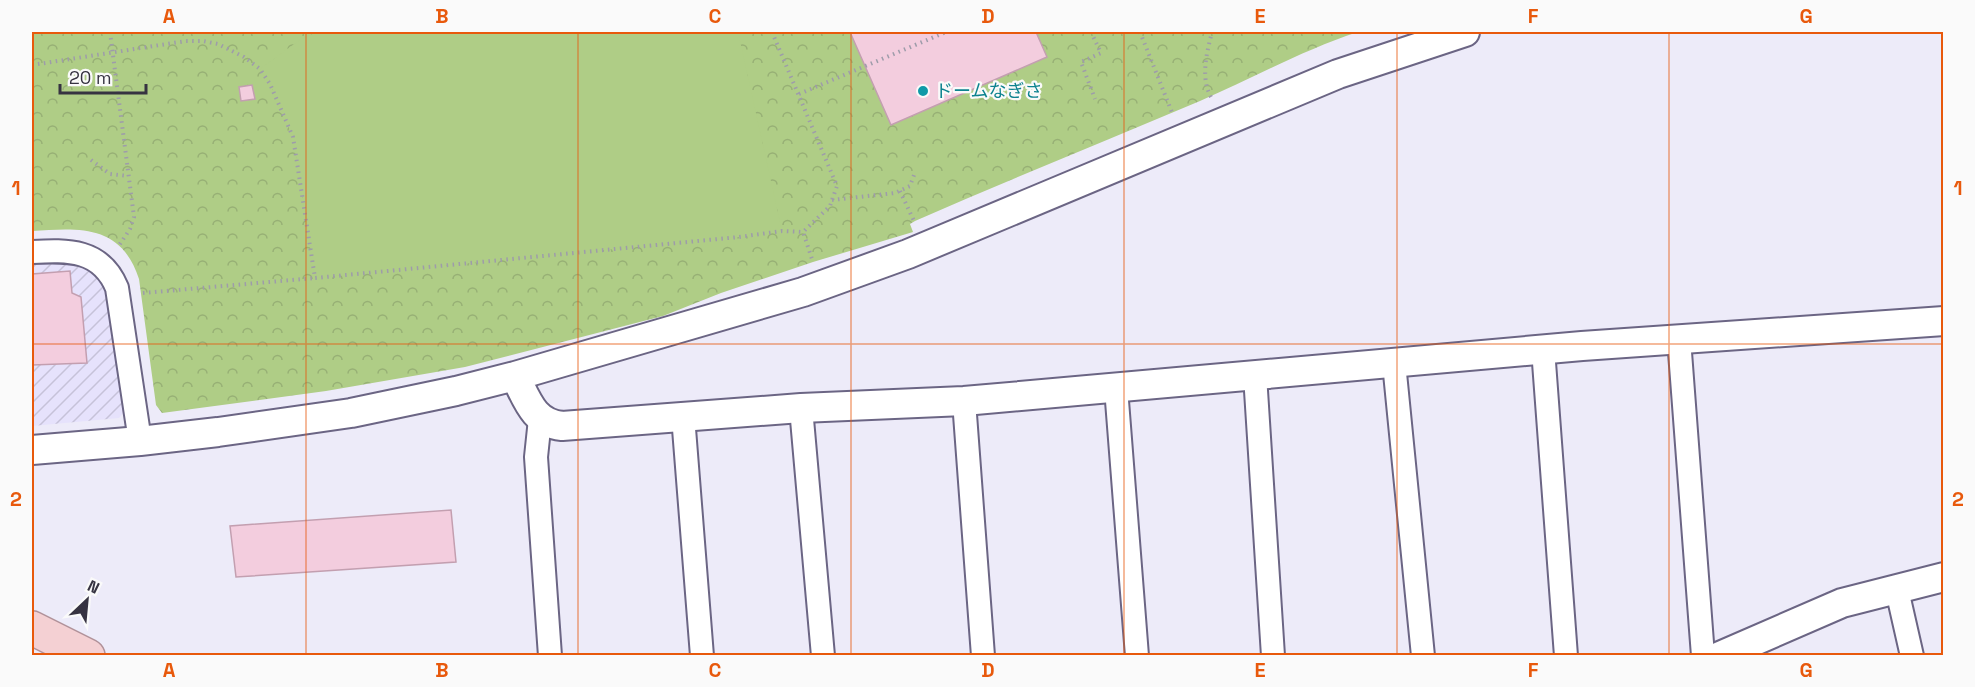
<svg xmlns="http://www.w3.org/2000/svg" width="1975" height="687" font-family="'Space Grotesk','Noto Sans JP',sans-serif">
<defs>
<pattern id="industrial-furrows" width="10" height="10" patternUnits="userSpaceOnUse" patternTransform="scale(1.5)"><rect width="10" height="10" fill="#e6e2fc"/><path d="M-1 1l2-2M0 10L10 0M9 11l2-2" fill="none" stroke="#c6c2d9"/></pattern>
<pattern id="park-crowns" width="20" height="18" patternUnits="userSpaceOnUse" patternTransform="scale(1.5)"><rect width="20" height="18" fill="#afcd86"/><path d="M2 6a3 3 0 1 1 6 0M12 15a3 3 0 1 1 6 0" fill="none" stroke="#97b075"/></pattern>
</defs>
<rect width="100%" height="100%" fill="#edebf9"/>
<!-- industrial -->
<path fill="url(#industrial-furrows)" d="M58 259 85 266 96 275 105 287 123 413 119 418 32 426V261Z"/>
<!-- park -->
<path fill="url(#park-crowns)" d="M32 32H1358C1303 50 1253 78 1200 101 1105 141 1009 180 915 221L910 224 913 232 813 262 721 293 663 316 465 367 326 391 162 413 156 405 139 279C121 224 80 228 32 231Z"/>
<!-- pitch -->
<path fill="#afcd86" d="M317 32H738L782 231 739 237 315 278 293 137 270 84 260 69 301 39Z"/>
<!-- building -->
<path fill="#f3cdde" stroke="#c39fb0" stroke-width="1.5" d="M850 32H1036L1047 57 891 125Z
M252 85 255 99 241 101 239 87Z
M70 271 72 293 81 297 87 363 32 365V274Z
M451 510 456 562 236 577 230 526Z"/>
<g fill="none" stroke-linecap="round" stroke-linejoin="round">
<defs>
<path id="minor" d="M32 252C68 250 101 249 117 288L140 441
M1679 339 1703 656
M1543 349 1566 656
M1394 363 1423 656
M1255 375 1273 656
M1116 388 1137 656
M964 401 983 656
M801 408 823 656
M683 416 702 656
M540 419 536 457 550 656
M1897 590 1912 656"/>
<path id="tertiary" d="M515 376C527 399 533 423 562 426L801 408 964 401 1582 346 1944 321
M32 450 140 441 218 432 351 413 456 391 515 376 803 292 908 254 1338 74 1465 32
M1720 656 1842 603 1944 577"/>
<path id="trunk" d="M32 628 88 656"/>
</defs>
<!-- minor casing -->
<use href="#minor" stroke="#6b6584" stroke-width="26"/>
<!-- tertiary casing -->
<use href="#tertiary" stroke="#6b6584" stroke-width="32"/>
<!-- trunk casing -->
<use href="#trunk" stroke="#b09199" stroke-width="36"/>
<!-- path -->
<path stroke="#9e9caa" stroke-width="4" stroke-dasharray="1.5 4.5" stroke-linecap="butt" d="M110 32 134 217 130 229 118 247
M772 32 837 186 830 206 803 232 812 259
M1091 32 1101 53 1081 62 1095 99
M1140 32 1173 115
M32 65 186 41H203L218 44 244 57 260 69 270 84 293 137 315 278 739 237 782 231 803 232
M799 94 946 32
M1211 97C1200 77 1207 52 1212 32
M91 160 110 174 128 176
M900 191 914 221
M832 200 895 193 910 186 914 175
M143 293 315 278"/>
<!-- minor -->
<use href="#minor" stroke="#fff" stroke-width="22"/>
<!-- tertiary -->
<use href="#tertiary" stroke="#fff" stroke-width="28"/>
<!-- trunk -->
<use href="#trunk" stroke="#f4d0d3" stroke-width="33"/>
</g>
<!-- grid -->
<path fill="none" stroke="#e8590c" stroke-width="1.5" stroke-opacity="0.55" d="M306 32V656M578 32V656M851 32V656M1124 32V656M1397 32V656M1669 32V656M32 344H1944"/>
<!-- markers -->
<circle fill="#0f9aa8" stroke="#fafafa" stroke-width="2" cx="923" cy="91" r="6"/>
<g text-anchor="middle" stroke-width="4.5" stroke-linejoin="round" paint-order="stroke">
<!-- culture labels -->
<g font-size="18" fill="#0d838f" stroke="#fafafa" text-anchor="start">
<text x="935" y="97">ドームなぎさ</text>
</g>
</g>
<!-- border -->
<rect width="1975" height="687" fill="none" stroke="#fafafa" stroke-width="66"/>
<!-- north arrow -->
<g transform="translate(87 600) rotate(26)" stroke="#fafafa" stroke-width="4.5" paint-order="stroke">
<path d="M0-4.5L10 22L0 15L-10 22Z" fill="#363341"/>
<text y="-9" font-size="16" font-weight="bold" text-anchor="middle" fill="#363341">N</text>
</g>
<!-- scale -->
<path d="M60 84v9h86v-9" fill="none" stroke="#363341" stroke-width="3"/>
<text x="69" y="84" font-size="18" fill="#363341" stroke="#fafafa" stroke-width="4.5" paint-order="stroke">20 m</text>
<rect x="33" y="33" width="1909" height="621" fill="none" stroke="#e8590c" stroke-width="2"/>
<g font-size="20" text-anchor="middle" font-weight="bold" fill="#e8590c">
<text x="169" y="23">A</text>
<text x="442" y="23">B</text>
<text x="715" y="23">C</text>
<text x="988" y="23">D</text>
<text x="1260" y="23">E</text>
<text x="1533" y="23">F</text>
<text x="1806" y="23">G</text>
<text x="16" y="195">1</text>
<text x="1958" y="195">1</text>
<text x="16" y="506">2</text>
<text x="1958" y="506">2</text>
<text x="169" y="677">A</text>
<text x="442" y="677">B</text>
<text x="715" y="677">C</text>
<text x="988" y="677">D</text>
<text x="1260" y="677">E</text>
<text x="1533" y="677">F</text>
<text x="1806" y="677">G</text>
</g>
</svg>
